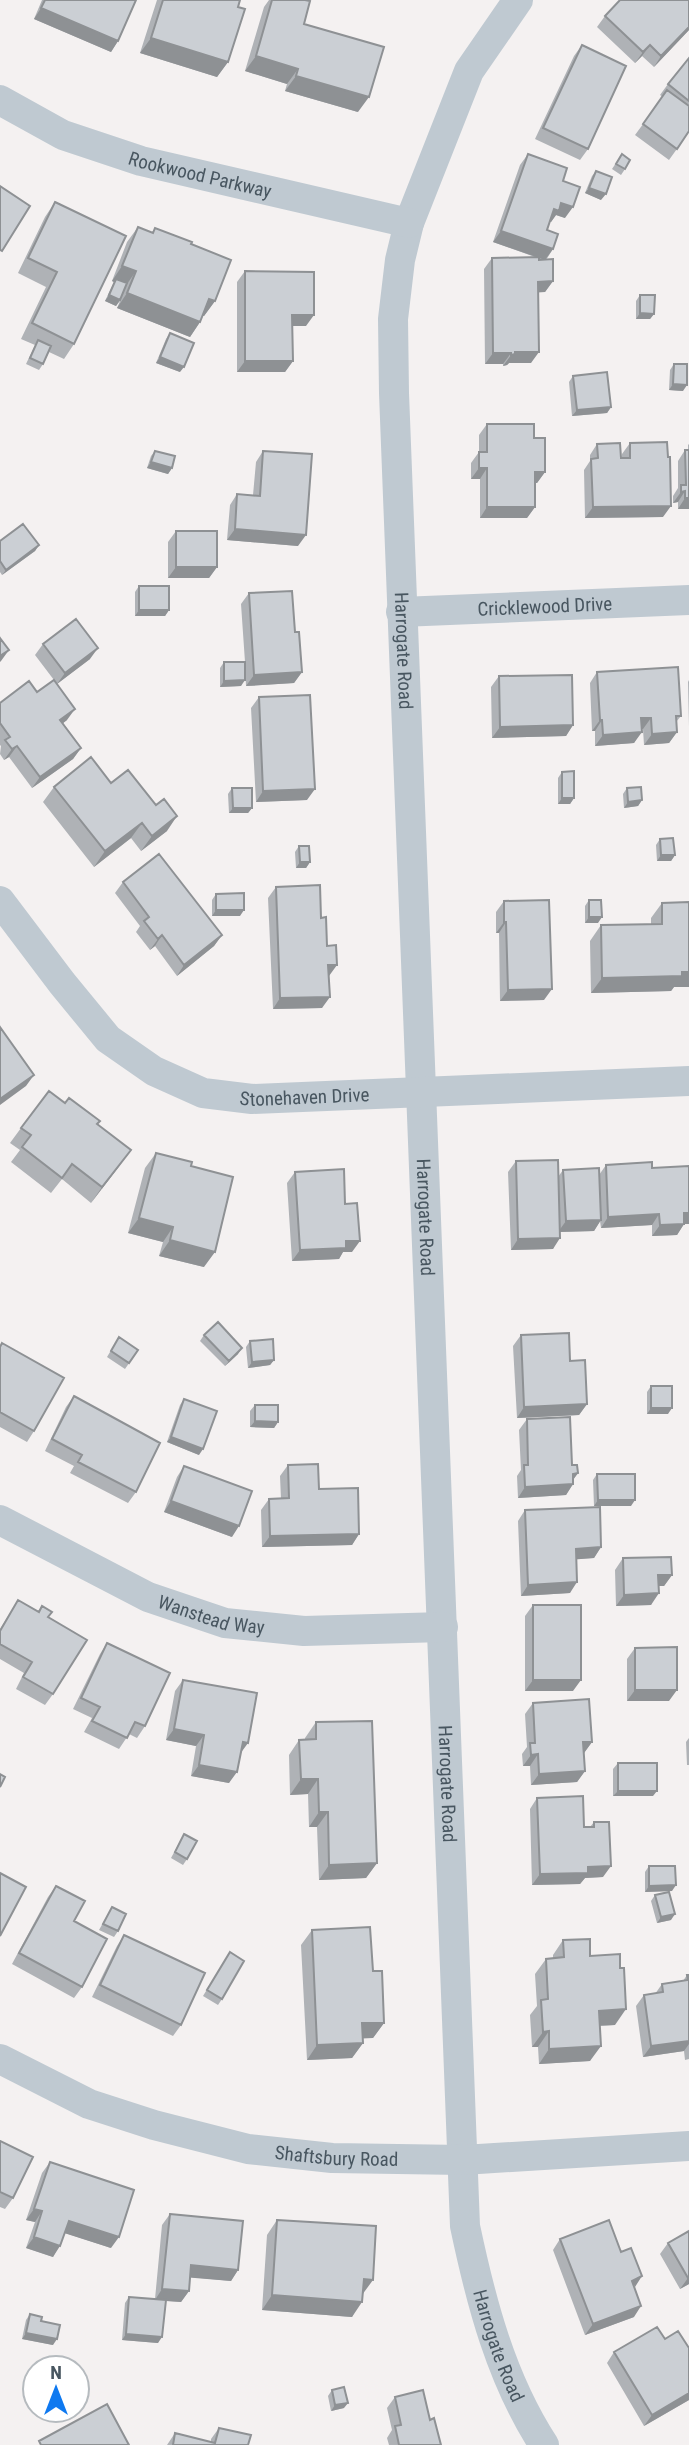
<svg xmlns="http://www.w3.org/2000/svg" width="689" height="2445" font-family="'Roboto Condensed',sans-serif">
<rect width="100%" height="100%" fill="#f4f1f1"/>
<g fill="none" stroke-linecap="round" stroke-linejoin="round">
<!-- street -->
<g stroke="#bfc9d1" stroke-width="30">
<path id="s1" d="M518 0 469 71 409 223 400 260 393 319 394 393 465 2226C481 2302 501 2379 544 2445"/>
<path id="s2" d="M0 100 63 135 141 161 409 223"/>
<path id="s3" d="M401 612 689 600"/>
<path id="s4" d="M0 901 62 983 108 1039 154 1071 203 1093 252 1099 689 1081"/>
<path id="s5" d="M0 1520 148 1597 225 1623 304 1631 443 1627"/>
<path id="s6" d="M0 2059 89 2104 154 2125 248 2149 332 2158 463 2160 689 2146"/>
</g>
</g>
<!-- wall -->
<path fill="#afb2b6" d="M42 0H136L118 41 111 52 34 19Z
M157 0H240L228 62 217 77 140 53Z
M269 0H305L304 24 358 112 285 91 287 84 245 71 264 7Z
M605 16 689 30 654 67 642 56 635 63 597 27Z
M582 45 588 149 580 160 535 139 574 56Z
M689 58V132L669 160 635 135 663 97 660 95 668 84Z
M528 154 563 181 565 218 556 215 551 222 550 221 547 230 553 249 546 260 553 281 545 292H538L531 363H509L507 365 503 366V364H485L484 269 492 258 535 257 493 242 520 165Z
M622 154 625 169 621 175 612 169Z
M596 171 601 200 585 193 592 176Z
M55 202 74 344 64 359 49 352 43 364 39 370 26 364 35 345 21 339 46 287 18 273 45 217Z
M138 227 152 233 155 228 191 244 215 301 204 316H203L200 322 190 337 117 308 120 301 116 306 105 301 114 282 112 281 127 242Z
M245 271 306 326H292L293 361 285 372H237V282Z
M640 295 654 314 650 319H636V301Z
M170 333 180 372 156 363 166 339Z
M674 364 683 391 669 390 670 370Z
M573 376 611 407 607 413 572 416 569 382Z
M487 424 534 438 545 472 537 483H535V507L527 518H480V479H471V463L479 452V435Z
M630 443 663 517 585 518 584 470 590 461V455L597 444 622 458V454Z
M689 444V509H678V502L673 503V496L678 488V461L685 450H688V445Z
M155 451 172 468 168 474 147 468 151 456Z
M263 451 298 546 227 540 230 505 237 494 253 495 256 462Z
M176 531 217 567 209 578H168V542Z
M0 541 39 545 35 551 2 575 0 572Z
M139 586 169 610 165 616H135V592Z
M249 593 295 632 302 672 294 683 246 686 245 663 241 686 220 687V668L224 662H245L241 604Z
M43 644 90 659 57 684 35 655Z
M597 672 681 716 676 722 677 732 669 743 644 745 643 729H642L634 743 595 746V731H592L590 683Z
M499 676 573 725 566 736 492 738 491 687Z
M689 680V727L688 682Z
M37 692 67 720 63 723 81 748 73 759 32 788 9 757 4 760 0 754 1 746 0 745V703Z
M259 697 307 800 256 802 251 708Z
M562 772 574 798 570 804H558V778Z
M111 783 167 831 141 851 131 838 94 867 43 802 54 787Z
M232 788 252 808 248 813H229L228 794Z
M627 788 642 800 638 806 624 808 623 794Z
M660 839 675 855 671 861H657L656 845Z
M299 846 310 862 306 868H296L295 852Z
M123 882 222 935 214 946 177 976 155 946 150 950 136 932 140 926 115 893Z
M276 887 321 918 329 976 322 1008 273 1009 268 898Z
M216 894 240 916H212V900Z
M589 900 598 923H585V906Z
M504 901 544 1000 500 1001 499 933H496V912Z
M662 903 689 987H674L671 991 591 993 590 941 601 925 651 924V918Z
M65 1103 98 1124 120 1165 91 1203 62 1179 51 1193 11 1162 20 1150 10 1143 21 1128Z
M156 1153 191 1166 204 1267 159 1256 163 1242 128 1233 145 1168Z
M516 1161 558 1177 563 1170 599 1175 606 1165 652 1168 684 1224 677 1235 652 1236V1225L601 1228 600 1221 594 1231 560 1232 553 1249 511 1250 508 1172Z
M295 1172 345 1204 352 1252H343L339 1259 292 1261 287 1183Z
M204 1335 238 1354 225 1366 200 1341Z
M521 1335 570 1361 587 1404 579 1415 517 1418 513 1346Z
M119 1337 138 1350 125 1369 107 1357Z
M250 1341 274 1360 270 1365 248 1368 246 1347Z
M0 1346 34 1431 27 1442 0 1427Z
M651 1386 668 1414H647V1392Z
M74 1396 136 1492 128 1503 70 1473 74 1466 45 1451 66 1407Z
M184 1399 199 1455 167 1442 180 1405Z
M255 1405 278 1422 274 1428 250 1427V1411Z
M527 1419 572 1465 578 1473 573 1480V1484L566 1495 518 1498 517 1476 521 1470 519 1430Z
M288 1465 319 1489 359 1534 352 1545 262 1547 261 1510 269 1499H281L280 1476Z
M184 1466 232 1537 164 1512 177 1477Z
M597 1474 631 1506H594L593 1480Z
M525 1510 601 1547 594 1558 576 1559 570 1593 521 1596 518 1521Z
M623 1558 672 1575 664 1586H658L651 1605 616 1606 615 1570Z
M18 1600 38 1611 42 1606 48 1617 53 1694 45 1705 16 1689 24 1673 0 1659V1629Z
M533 1605 573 1691H525V1616Z
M107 1643 145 1726 137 1738 129 1734 119 1749 84 1732 92 1718 73 1709 100 1654Z
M635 1648 669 1701H627V1659Z
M183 1680 240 1754 229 1783 191 1776 196 1746 166 1740 175 1691Z
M533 1703 592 1742 584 1753 585 1771 577 1782 531 1785 530 1766H523L522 1754 527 1747 525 1714Z
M316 1722 377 1863 366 1878 319 1880 317 1827H309L308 1794 290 1795 289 1755 299 1740 305 1739V1738Z
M689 1738V1765H687L686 1742Z
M618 1763 653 1796H613V1769Z
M537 1798 584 1827H590L594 1822 603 1877 585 1878 580 1884 532 1885 530 1809Z
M184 1834 187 1859 183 1865 171 1858Z
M649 1866 672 1891 645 1892V1872Z
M56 1886 74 1921 82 1987 74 1998 12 1964 48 1897Z
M655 1895 671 1920 657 1923 651 1901Z
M112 1907 118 1931 114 1937 99 1930Z
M312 1930 373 1971 384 2023 373 2038H363V2043L352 2058 307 2060 301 1945Z
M124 1935 181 2025 173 2036 92 1997 117 1946Z
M563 1940 590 1956 615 2025 600 2026 590 2061 539 2064 538 2047H532L530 2015 537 2006 535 1974 546 1959 553 1958V1955Z
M230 1952 222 1999 218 2005 203 1996Z
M687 1975H689V2059L685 2060 684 2051 643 2057 636 2006 644 1995 655 1994 662 1984 683 1981Z
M0 2141 13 2198 5 2209 0 2207Z
M50 2162 111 2248 65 2233 53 2257 26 2248 35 2222 26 2220 42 2173Z
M170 2214 238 2270 231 2281 190 2277 189 2291 181 2302 165 2301 158 2343 122 2340 125 2303 129 2297 155 2299 162 2225Z
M277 2220 363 2294 352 2317 262 2310 267 2235Z
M689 2231V2284L680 2289 660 2254 668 2243Z
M560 2239 634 2287V2317L585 2335 553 2250Z
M30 2314 41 2321 53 2345 22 2339 26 2320Z
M614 2352 689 2400 644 2426 607 2363Z
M332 2390 344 2408 331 2411 328 2396Z
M395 2397 430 2420 441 2445H389L387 2438 392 2430 387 2408Z
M219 2428 248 2445H167L175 2433 211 2442V2439Z"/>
<!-- shaded-wall -->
<path fill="#8e9194" d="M41 8 118 41 111 52 34 19Z
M689 27V30L654 67 661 56Z
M151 38 228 62 217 77 140 53Z
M650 45 642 56 635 63 643 52Z
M256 56 298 69 287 84 245 71Z
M296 76 369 97 358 112 285 91Z
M589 188 606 194 601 200 585 193Z
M561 203 573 207 565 218 556 215 551 222 547 220 554 209Z
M501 231 553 249 545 260 493 242Z
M122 266 136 271 125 287 116 279 114 282 112 281Z
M553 281 545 292 530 293 538 282Z
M127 293 200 322 190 337 117 308Z
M109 295 120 300 116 306 105 301Z
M209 299 215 301 204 316 199 314Z
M640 313 654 314 650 319H636Z
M292 315H314L306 326H285Z
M515 352H539L531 363H509L507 365 503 366 511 355Z
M493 353H511L503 364H485Z
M160 357 184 367 180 372 156 363Z
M245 361H293L285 372H237Z
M673 384 687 385 683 391 669 390Z
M611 407 607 413 572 416 577 410Z
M151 462 172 468 168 474 147 468Z
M479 468H487L480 479H471Z
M535 472H545L537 483H527Z
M685 491 678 502 673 503 681 492Z
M685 498H689V509H678Z
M671 506 663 517 585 518 593 507Z
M487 507H535L527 518H480Z
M235 529 306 535 298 546 227 540Z
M39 545 35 551 2 575 6 570Z
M176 567H217L209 578H168Z
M139 610H169L165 616H135Z
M98 648 90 659 57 684 65 673Z
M9 650 1 661 0 662V656Z
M302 672 294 683 246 686 254 675Z
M245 680 241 686 220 687 224 681Z
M75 709 67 720 53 731 60 720Z
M641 718H651L643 729H633Z
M600 720H602L595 731H592Z
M573 725 566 736 492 738 500 727Z
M642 732 634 743 595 746 603 735Z
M677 732 669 743 644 745 652 734Z
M17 746 9 757 4 760 12 749Z
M81 748 73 759 32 788 40 777Z
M315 789 307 800 256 802 263 791Z
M562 798H574L570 804H558Z
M642 800 638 806 624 808 628 802Z
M233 808H252L248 813H229Z
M177 816 167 831 141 851 152 836Z
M142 823 131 838 94 867 105 851Z
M661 855H675L671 861H657Z
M300 862H310L306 868H296Z
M216 910H244L240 916H212Z
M589 917H602L598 923H585Z
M504 922H506L499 933H496Z
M162 935 155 946 150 950 158 939Z
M222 935 214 946 177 976 184 965Z
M328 965H337L329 976Z
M682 972H689V987H674L671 991 591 993 602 978Z
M552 989 544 1000 500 1001 508 990Z
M330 997 322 1008 273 1009 280 998Z
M34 1075 26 1086 0 1105V1099Z
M131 1150 120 1165 91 1203 102 1187Z
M684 1213H689V1224H684L677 1235 652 1236 660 1225Z
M659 1214 652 1225 601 1228 608 1217Z
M139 1218 173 1227 163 1242 128 1233Z
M601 1220 594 1231 558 1232 566 1221Z
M560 1238 553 1249 511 1250 518 1239Z
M170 1240 215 1252 204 1267 159 1256Z
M346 1241H360L352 1252H343L339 1259 292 1261 300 1250Z
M242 1348 238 1354 225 1366 229 1361Z
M274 1360 270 1365 248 1368 252 1362Z
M587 1404 579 1415 517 1418 524 1407Z
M651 1408H672L668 1414H647Z
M255 1421 278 1422 274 1428 250 1427Z
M171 1437 203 1449 199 1455 167 1442Z
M578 1473 570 1484H573L566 1495 518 1498 525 1487Z
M598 1500H635L631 1506H594Z
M171 1501 239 1526 232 1537 164 1512Z
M359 1534 352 1545 262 1547 270 1536Z
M601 1547 594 1558 568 1560 576 1549Z
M658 1575H672L664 1586H650Z
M577 1582 570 1593 521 1596 528 1585Z
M659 1593 651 1605 616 1606 624 1595Z
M533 1680H581L573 1691H525Z
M635 1690H677L669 1701H627Z
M174 1729 204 1735 196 1746 166 1740Z
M243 1742 248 1743 240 1754Z
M583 1742H592L584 1753H575Z
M538 1754 530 1766H523L531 1755Z
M199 1765 237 1772 229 1783 191 1776Z
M585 1771 577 1782 531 1785 539 1774Z
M301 1779H318L308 1794 290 1795Z
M618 1791H657L653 1796H613Z
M319 1812H328L317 1827H309Z
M377 1863 366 1878 319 1880 329 1865Z
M611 1866 603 1877 585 1878 580 1884 532 1885 540 1874 588 1867Z
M676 1885 672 1891 645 1892 649 1886Z
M675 1914 671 1920 657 1923 661 1917Z
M626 2009 615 2025 588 2026 599 2011Z
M362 2023H384L373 2038 351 2039Z
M549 2031 538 2047H532L543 2032Z
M689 2041V2044L684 2051 643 2057 651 2046Z
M363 2043 352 2058 307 2060 317 2045Z
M601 2046 590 2061 539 2064 549 2049Z
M34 2209 42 2211 35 2222 26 2220Z
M69 2221 119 2237 111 2248 61 2232Z
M34 2237 60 2246 53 2257 26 2248Z
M191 2265 238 2270 231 2281 183 2277Z
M642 2276 635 2287 632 2281Z
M688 2278H689V2284L680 2289Z
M364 2279 373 2280 362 2295Z
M162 2289 189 2291 181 2302 155 2300Z
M272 2295 362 2302 352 2317 262 2310Z
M641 2306 634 2317 585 2335 593 2324Z
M26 2333 57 2339 53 2345 22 2339Z
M126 2334 162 2337 158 2343 122 2340Z
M689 2393V2400L644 2426 652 2415Z
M348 2403 344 2408 331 2411 335 2405Z"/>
<!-- building -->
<path fill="#cbcfd4" stroke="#8e9194" stroke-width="2" d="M45 0H136L118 41 41 8Z
M163 0H240L238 7 245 9 228 62 151 38Z
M272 0H305L310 1 304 24 384 47 369 97 296 76 298 69 256 56Z
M620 0H689V27L661 56 650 45 643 52 605 16Z
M582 45 626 66 588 149 543 128Z
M689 58V101L668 84Z
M667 90 689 106V131L677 149 643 124Z
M528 154 567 168 563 181 580 187 573 207 561 203 559 211 554 209 547 230 558 234 553 249 501 231Z
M622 154 630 160 625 169 616 164Z
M596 171 612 177 606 194 589 188Z
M0 186 30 206 2 251 0 250Z
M55 202 126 236 74 344 32 323 57 272 28 258Z
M138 227 153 233 155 228 192 242 191 244 231 260 215 301 209 299 200 322 127 293 136 271 122 266Z
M539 257V260L553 259V281L538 282 539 352H515V354L511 355V353H493L492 258Z
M245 271 314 272V315H292L293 361H245Z
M116 279 127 283 120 300 109 295Z
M640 295H655L654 314 640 313Z
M170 333 194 343 184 367 160 357Z
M38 340 51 346 43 364 30 358Z
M674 364H687V385L673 384Z
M607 372 611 407 577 410 573 376Z
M487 424H534V438H545V472H535V507H487V468H479V452H487Z
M667 442 668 457H670L671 506 593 507 591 459 598 458 597 444 620 443 621 458H630V443Z
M685 450H689V498H685V491L681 492V485H686Z
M155 451 175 456 172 468 151 462Z
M263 451 312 454 306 535 235 529 237 494 260 496Z
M23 524 39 545 6 570 0 561V541Z
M176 531H217V567H176Z
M139 586H169V610H139Z
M292 591 295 632H299L302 672 254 675 249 593Z
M76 619 98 648 65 673 43 644Z
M0 638 9 650 0 656Z
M224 662H245V680L224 681Z
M678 667 681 716H676L677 732 652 734 651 718H641L642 732 603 735 602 720H600L597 672Z
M572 675 573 725 500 727 499 676Z
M54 680 75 709 60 720 81 748 40 777 17 746 12 749 5 740 10 737 0 723V703L29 681 37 692Z
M310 695 315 789 263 791 259 697Z
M91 757 111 783 128 770 156 805 164 799 177 816 152 836 142 823 105 851 54 787Z
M574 771V798H562V772Z
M641 787 642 800 628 802 627 788Z
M232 788H252V808H233Z
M673 838 675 855H661L660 839Z
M299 846H309L310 862H300Z
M159 854 222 935 184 965 162 935 158 939 144 921 149 917 123 882Z
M320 885 321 918 326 917 327 946 336 945 337 965H328L330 997 280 998 276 887Z
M244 893V910H216V894Z
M549 900 552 989 508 990 506 922H504V901Z
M589 900H601L602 917H589Z
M689 902V972H682V976L602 978 601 925 662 924V903Z
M0 1027 34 1075 0 1099Z
M49 1091 65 1103 69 1098 100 1121 97 1124 131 1150 102 1187 72 1164 62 1178 22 1147 31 1135 21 1128Z
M156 1153 192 1162 191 1166 233 1177 215 1252 170 1240 173 1227 139 1218Z
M558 1160 560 1238 518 1239 516 1161Z
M652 1162V1168L689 1166V1213H684V1224L660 1225 659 1214 608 1217 606 1165Z
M599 1168 601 1220 566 1221 563 1170Z
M344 1169 345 1204 357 1203 360 1241H346V1248L300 1250 295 1172Z
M218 1322 242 1348 229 1361 204 1335Z
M569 1333 570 1361 585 1360 587 1404 524 1407 521 1335Z
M119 1337 138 1350 129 1363 111 1351Z
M273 1339 274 1360 252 1362 250 1341Z
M2 1343 64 1378 34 1431 0 1412V1347Z
M651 1386H672V1408H651Z
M74 1396 160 1443 136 1492 78 1462 82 1455 52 1439Z
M184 1399 217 1411 203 1449 171 1437Z
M255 1405H278V1422L255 1421Z
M570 1417 572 1465H577L578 1473 573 1474V1484L525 1487 524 1465H528L527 1419Z
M318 1464 319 1489 358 1488 359 1534 270 1536 269 1499 289 1498 288 1465Z
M184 1466 252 1491 239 1526 171 1501Z
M597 1474H635V1500H598Z
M600 1507 601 1547 576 1549 577 1582 528 1585 525 1510Z
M671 1557 672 1575H658L659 1593 624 1595 623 1558Z
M18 1600 39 1612 42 1606 52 1612 48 1617 87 1640 53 1694 23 1677 32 1662 0 1644V1631Z
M533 1605H581V1680H533Z
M107 1643 170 1673 145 1726 135 1722 127 1738 92 1721 100 1707 81 1698Z
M677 1647V1690H635V1648Z
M183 1680 257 1693 248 1743 243 1742 237 1772 199 1765 204 1735 174 1729Z
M589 1699 592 1742H583L585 1771 539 1774 538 1754 531 1755 530 1743H535L533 1703Z
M372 1721 377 1863 329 1865 328 1812H319L318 1779H301L299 1740 316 1739V1722Z
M618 1763H657V1791H618Z
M0 1774 5 1777 0 1787Z
M583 1796 584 1827H594V1822H609L611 1866 588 1867V1873L540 1874 537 1798Z
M184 1834 197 1841 187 1859 175 1852Z
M649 1866H675L676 1885 649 1886Z
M0 1873 26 1887 0 1936Z
M56 1886 85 1901 74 1921 107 1939 82 1987 19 1953Z
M669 1892 675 1914 661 1917 655 1895Z
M112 1907 126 1914 118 1931 103 1924Z
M370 1927 373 1971H382L384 2023H362L363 2043 317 2045 312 1930Z
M124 1935 205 1973 181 2025 100 1985Z
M590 1939V1956L620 1954V1968H624L626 2009 599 2011 601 2046 549 2049V2031L543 2032 541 2000 548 1999 546 1959 564 1957 563 1940Z
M230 1952 244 1961 222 1999 207 1990Z
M687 1975H689V2041L651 2046 644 1995 663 1992 662 1984 688 1980Z
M0 2141 33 2157 13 2198 0 2192Z
M50 2162 134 2190 119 2237 69 2221 60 2246 34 2237 42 2211 34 2209Z
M170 2214 243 2221 238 2270 191 2265 189 2291 162 2289Z
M277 2220 376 2226 373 2280 364 2279 362 2302 272 2295Z
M609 2220 621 2252 631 2248 642 2276 632 2281 641 2306 593 2324 560 2239Z
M689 2231V2278H688L668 2243Z
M129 2297 166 2300 162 2337 126 2334Z
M30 2314 42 2317 41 2321 60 2325 57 2339 26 2333Z
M657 2327 665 2339 678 2331 689 2348V2393L652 2415 614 2352Z
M344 2387 348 2403 335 2405 332 2390Z
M423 2390 430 2420 434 2418 441 2445H399L395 2426 401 2425 395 2397Z
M107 2404 129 2445H41L39 2441Z
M219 2428 251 2435 248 2445H173L175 2433 215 2443Z"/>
<g text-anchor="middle" stroke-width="5" stroke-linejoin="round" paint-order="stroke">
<!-- street labels -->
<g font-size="19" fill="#485660" stroke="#fff">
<text dy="7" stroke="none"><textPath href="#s2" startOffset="215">Rookwood Parkway</textPath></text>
<text dy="7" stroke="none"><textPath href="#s3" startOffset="144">Cricklewood Drive</textPath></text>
<text dy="7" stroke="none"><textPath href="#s1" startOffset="679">Harrogate Road</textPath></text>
<text dy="7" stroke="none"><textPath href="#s4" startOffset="387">Stonehaven Drive</textPath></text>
<text dy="7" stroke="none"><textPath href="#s1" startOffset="1246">Harrogate Road</textPath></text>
<text dy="7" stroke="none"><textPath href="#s5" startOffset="233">Wanstead Way</textPath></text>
<text dy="7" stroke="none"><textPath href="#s1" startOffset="1813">Harrogate Road</textPath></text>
<text dy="7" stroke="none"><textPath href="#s6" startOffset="354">Shaftsbury Road</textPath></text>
<text dy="7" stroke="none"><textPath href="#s1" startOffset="2380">Harrogate Road</textPath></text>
</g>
</g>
<!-- north arrow -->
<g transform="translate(56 2389)"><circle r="33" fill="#ffffff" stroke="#b6bbbf" stroke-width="2"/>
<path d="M0-5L12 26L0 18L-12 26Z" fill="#0f79f0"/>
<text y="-10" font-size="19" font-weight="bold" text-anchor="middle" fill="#485660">N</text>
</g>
</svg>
